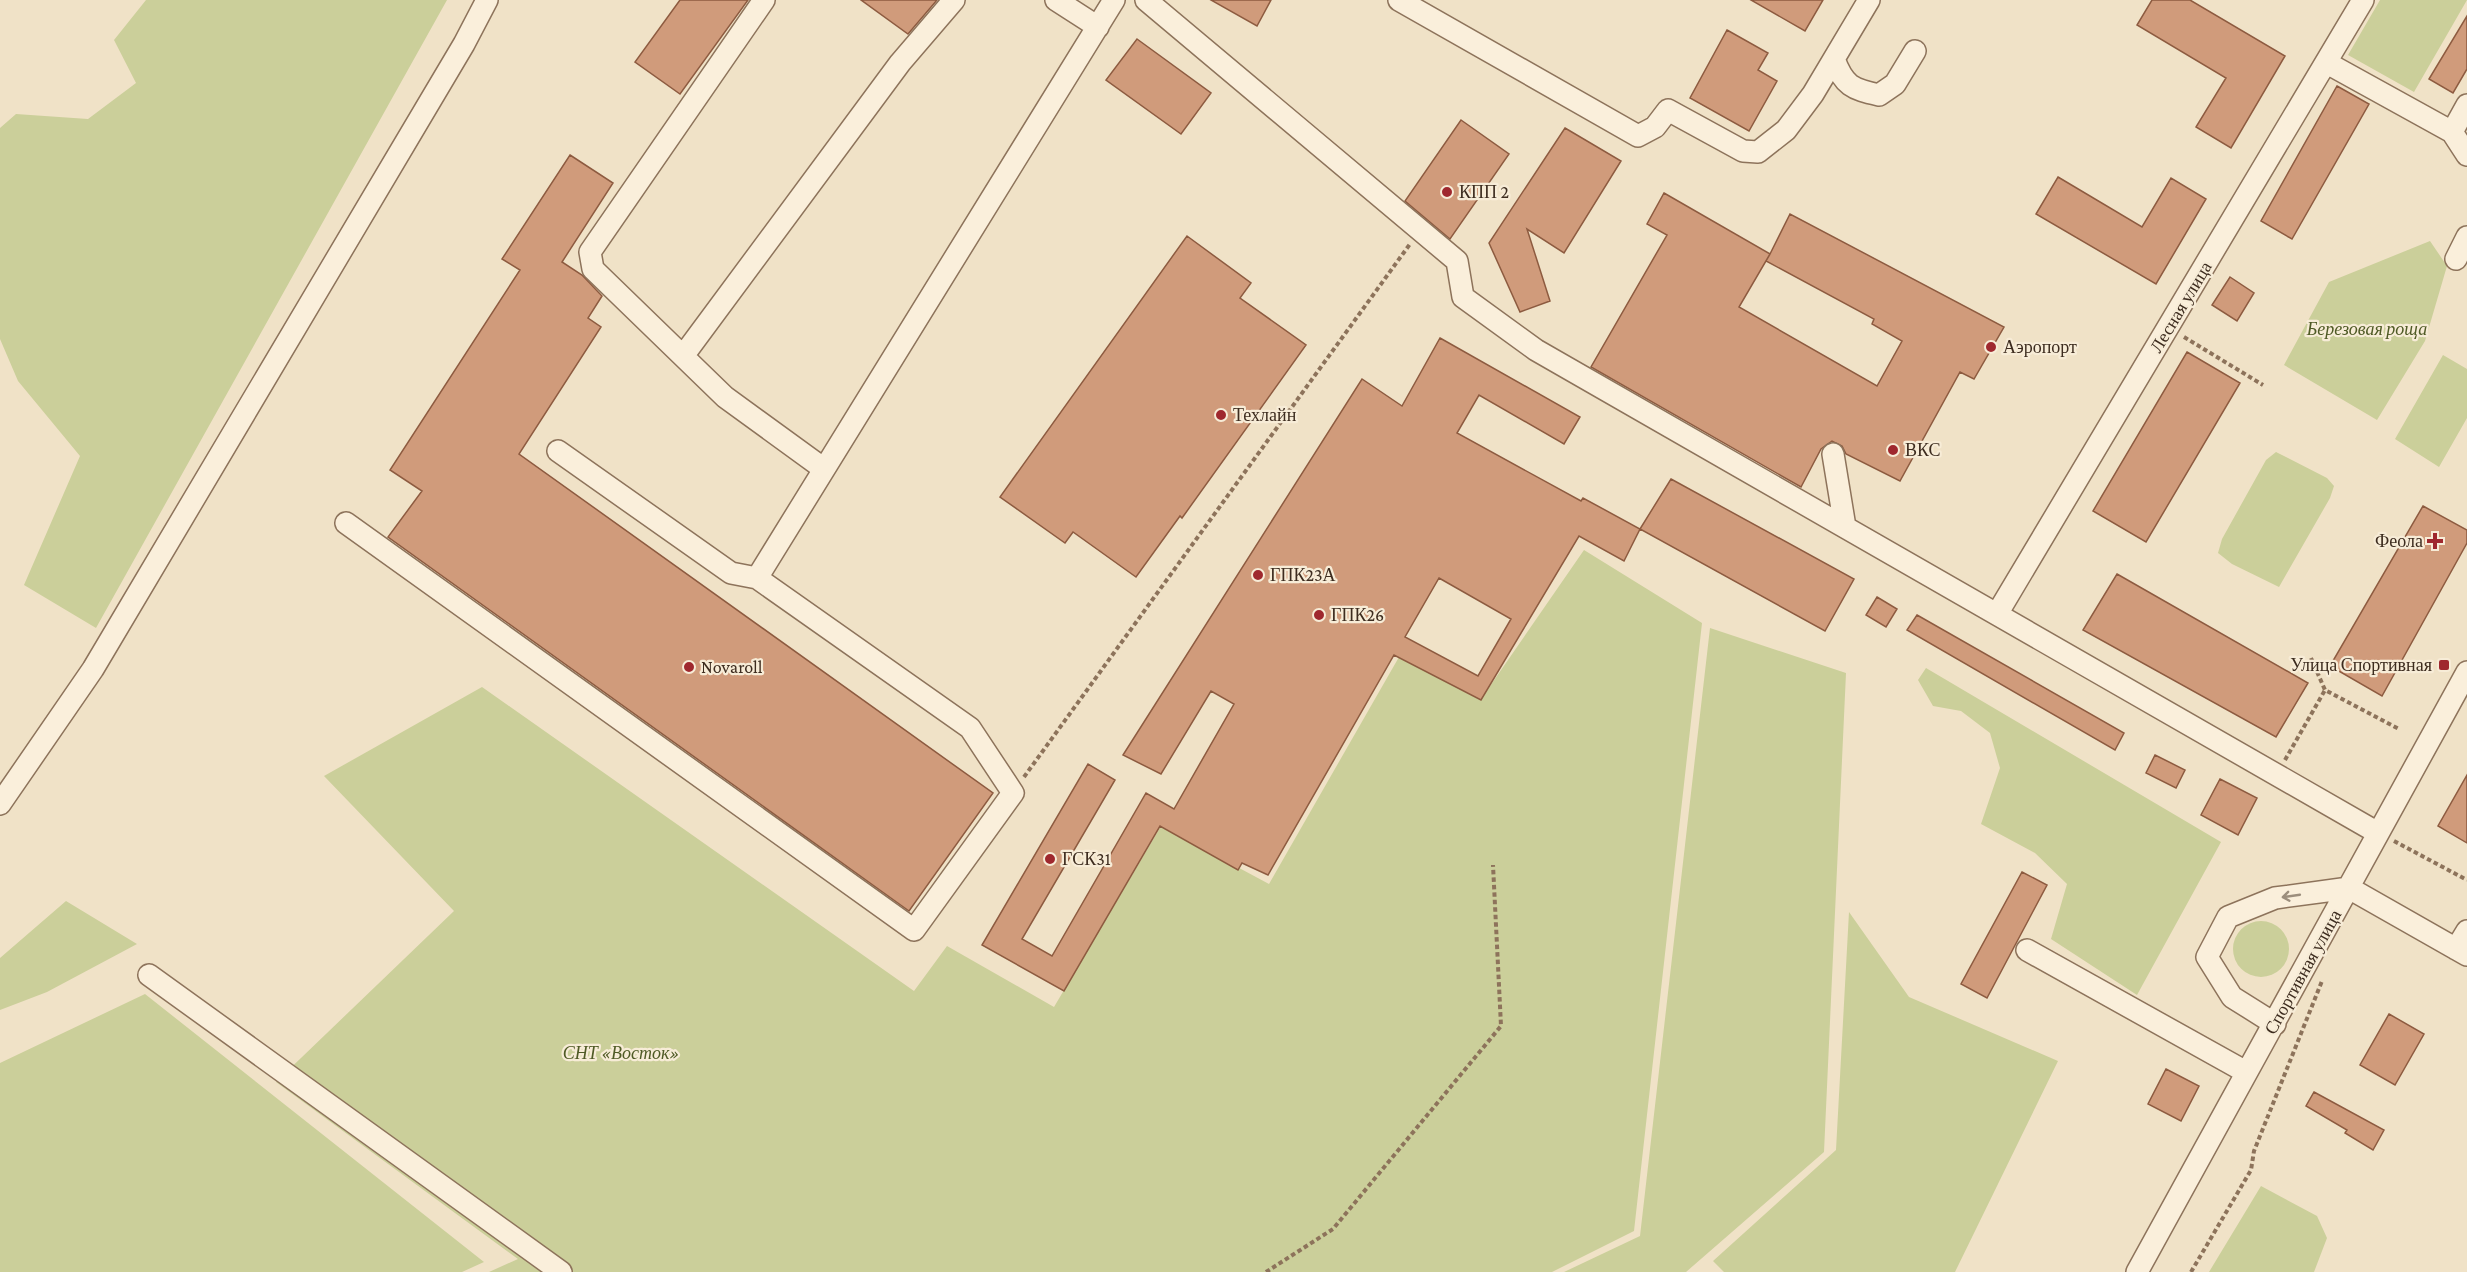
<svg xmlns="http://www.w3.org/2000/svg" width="2467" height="1272" font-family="'Crimson Pro',serif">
<rect width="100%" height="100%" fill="#f0e2c7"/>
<!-- green -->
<path fill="#cbcf9a" d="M146 0H447L96 628 24 585 80 456 18 381 0 339V128L16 114 88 119 136 83 114 40Z
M2380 0H2467L2414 92 2348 55Z
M2430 241 2447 266 2425 341 2377 420 2284 365 2329 282Z
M2443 355 2467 369V418L2439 467 2395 439Z
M2276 452 2327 478 2334 486 2330 498 2279 587 2232 564 2218 553 2222 539 2266 460Z
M1584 550 1702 623 1634 1231 1552 1272H489L518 1259 276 1082 454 911 324 776 482 687 914 991 947 946 1054 1007 1161 826 1269 884 1399 657 1481 699Z
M1710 628 1846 673 1824 1152 1686 1272H1564L1640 1236Z
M1926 668 2221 842 2137 995 2051 939 2067 884 2035 853 1981 824 2000 768 1990 733 1961 711 1933 706 1918 680Z
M66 901 137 944 47 992 0 1010V958Z
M1849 912 1909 997 2058 1061 1955 1272H1724L1713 1261 1836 1150Z
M2233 949a28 28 0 1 1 56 0a28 28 0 1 1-56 0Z
M145 994 484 1262 462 1272H0V1063Z
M2261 1186 2317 1216 2327 1238 2314 1272H2209Z"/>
<!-- building -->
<path fill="#d09b7b" stroke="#8d5b40" stroke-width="1.5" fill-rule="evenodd" d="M680 0H748L680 94 635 62Z
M861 0H937L908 34Z
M1211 0H1271L1257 26Z
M1751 0H1823L1805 31Z
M2152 0H2190L2285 56 2231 148 2196 127 2226 78 2137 25Z
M2467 16V69L2453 93 2429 79Z
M1727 30 1768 53 1758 70 1777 81 1749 131 1690 98Z
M1137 39 1211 93 1181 134 1106 80Z
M2337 86 2369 104 2292 239 2261 221Z
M1461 120 1509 154 1450 239 1405 201Z
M1565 128 1621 161 1564 253 1527 229 1550 301 1520 312 1489 243Z
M570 155 613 183 562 262 582 275 602 296 588 318 601 327 519 454 993 793 909 911 388 537 422 491 390 470 520 270 502 259Z
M2058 177 2142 227 2171 178 2206 199 2156 284 2036 214Z
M1664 193 1770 254 1790 214 2004 327 1974 379 1960 372 1900 481 1846 454 1842 446 1832 441 1821 449 1801 487 1591 367 1667 235 1647 224ZM1770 254 1766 261 1874 319 1872 324 1902 341 1877 386 1739 307Z
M1187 236 1251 283 1240 298 1306 345 1182 518 1180 516 1136 577 1073 532 1065 543 1000 497Z
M2230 277 2254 293 2237 321 2212 305Z
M1440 338 1580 417 1564 444 1479 395 1457 433 1581 501 1583 498 1640 529 1624 561 1579 536 1481 700 1394 655 1268 875 1242 863 1238 870 1160 826 1064 991 982 945 1088 764 1115 780 1022 939 1052 956 1146 793 1174 809 1234 704 1211 691 1161 774 1123 755 1362 379 1402 406ZM1439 578 1511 619 1478 676 1405 637Z
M2187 352 2240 383 2146 542 2093 511Z
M1671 479 1854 579 1825 631 1640 529Z
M2423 506 2467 530V543L2382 696 2330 666Z
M2117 574 2308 683 2276 737 2083 630Z
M1877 597 1897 609 1886 627 1866 615Z
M1917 615 2124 733 2115 750 1907 630Z
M2155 755 2185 770 2176 788 2146 773Z
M2467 775V843L2438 826Z
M2220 779 2257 798 2238 835 2201 815Z
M2022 872 2047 885 1987 998 1961 984Z
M2389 1014 2424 1034 2395 1085 2360 1065Z
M2166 1069 2199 1086 2181 1121 2148 1104Z
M2314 1092 2384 1130 2373 1150 2345 1133 2347 1130 2306 1106Z"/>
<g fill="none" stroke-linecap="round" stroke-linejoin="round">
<defs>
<path id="minor" d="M764 0 590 252 593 269 725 397 824 469
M1056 0 1098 27
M1146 0 1457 261 1463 297 1536 350 2378 833
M1399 0 1638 136 1655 127 1668 110 1743 151 1758 152 1786 130 1813 94 1869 0
M1834 59C1844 86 1852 89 1879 95L1895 84 1915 51
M2327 63 2452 132 2467 155
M2452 132 2467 105
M2456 259 2467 237
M683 356 900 63 954 0
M558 451 731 573 757 578
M1833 454 1845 527
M346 523 914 930 1013 793 970 728 757 578 1114 0
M1997 614 2363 0
M0 804 93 669 464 44 487 0
M2456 949 2467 931
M2027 950 2246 1072
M149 975 561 1272
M2275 1024 2232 997 2207 957 2228 917 2275 898 2349 888 2467 955
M2137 1272 2467 672"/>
</defs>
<!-- minor casing -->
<use href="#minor" stroke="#8d735b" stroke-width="24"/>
<!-- path -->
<path stroke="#8d735b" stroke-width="4" stroke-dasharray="4.5 3" stroke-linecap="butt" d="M2184 337 2263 385
M2311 658 2325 690 2399 729
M2285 760 2325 690
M1024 777 1410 244
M2394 841 2467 880
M1266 1272 1333 1229 1501 1026 1493 865
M2191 1272 2251 1170 2254 1151 2322 981"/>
<!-- minor -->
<use href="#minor" stroke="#faefdb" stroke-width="21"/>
</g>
<!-- one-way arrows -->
<defs><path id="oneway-shaft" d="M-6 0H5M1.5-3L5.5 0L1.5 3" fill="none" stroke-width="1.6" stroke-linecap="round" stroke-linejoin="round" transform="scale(1.5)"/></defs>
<use stroke="#9c8e7d" href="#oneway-shaft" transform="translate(2291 896) rotate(172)"/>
<!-- markers -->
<g fill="#9f282e" stroke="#f7ecd7" stroke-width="2">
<circle cx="1447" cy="192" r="6"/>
<circle cx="1991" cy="347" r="6"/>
<circle cx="1221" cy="415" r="6"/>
<circle cx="1893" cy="450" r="6"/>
<path d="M2432 532h6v6h6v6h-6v6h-6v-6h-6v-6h6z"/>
<circle cx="1258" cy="575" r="6"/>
<circle cx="1319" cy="615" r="6"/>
<rect x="2438" y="659" width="12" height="12" rx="3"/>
<circle cx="689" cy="667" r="6"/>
<circle cx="1050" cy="859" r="6"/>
</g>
<g text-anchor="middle" stroke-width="4.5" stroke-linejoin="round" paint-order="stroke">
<!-- poi labels -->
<g font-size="18" fill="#3d2c1f" stroke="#f7ecd7" text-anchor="start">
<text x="1459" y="198">КПП 2</text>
<text x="2003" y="353">Аэропорт</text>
<text x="1233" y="421">Техлайн</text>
<text x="1905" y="456">ВКС</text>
<text x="2423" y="547" text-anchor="end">Феола</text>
<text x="1270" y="581">ГПК23А</text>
<text x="1331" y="621">ГПК26</text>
<text x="2432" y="671" text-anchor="end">Улица Спортивная</text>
<text x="701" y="673">Novaroll</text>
<text x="1062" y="865">ГСК31</text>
</g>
<!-- street labels -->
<g font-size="18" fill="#3d2c1f" stroke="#f7ecd7">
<text transform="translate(2181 307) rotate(-59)" y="6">Лесная улица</text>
<text transform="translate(2303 972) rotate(-61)" y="6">Спортивная улица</text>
</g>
<!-- park labels -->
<g font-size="18" font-style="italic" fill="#4f5a25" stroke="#f7ecd7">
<text x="2367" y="335">Березовая роща</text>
<text x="621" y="1059">СНТ «Восток»</text>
</g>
</g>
</svg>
